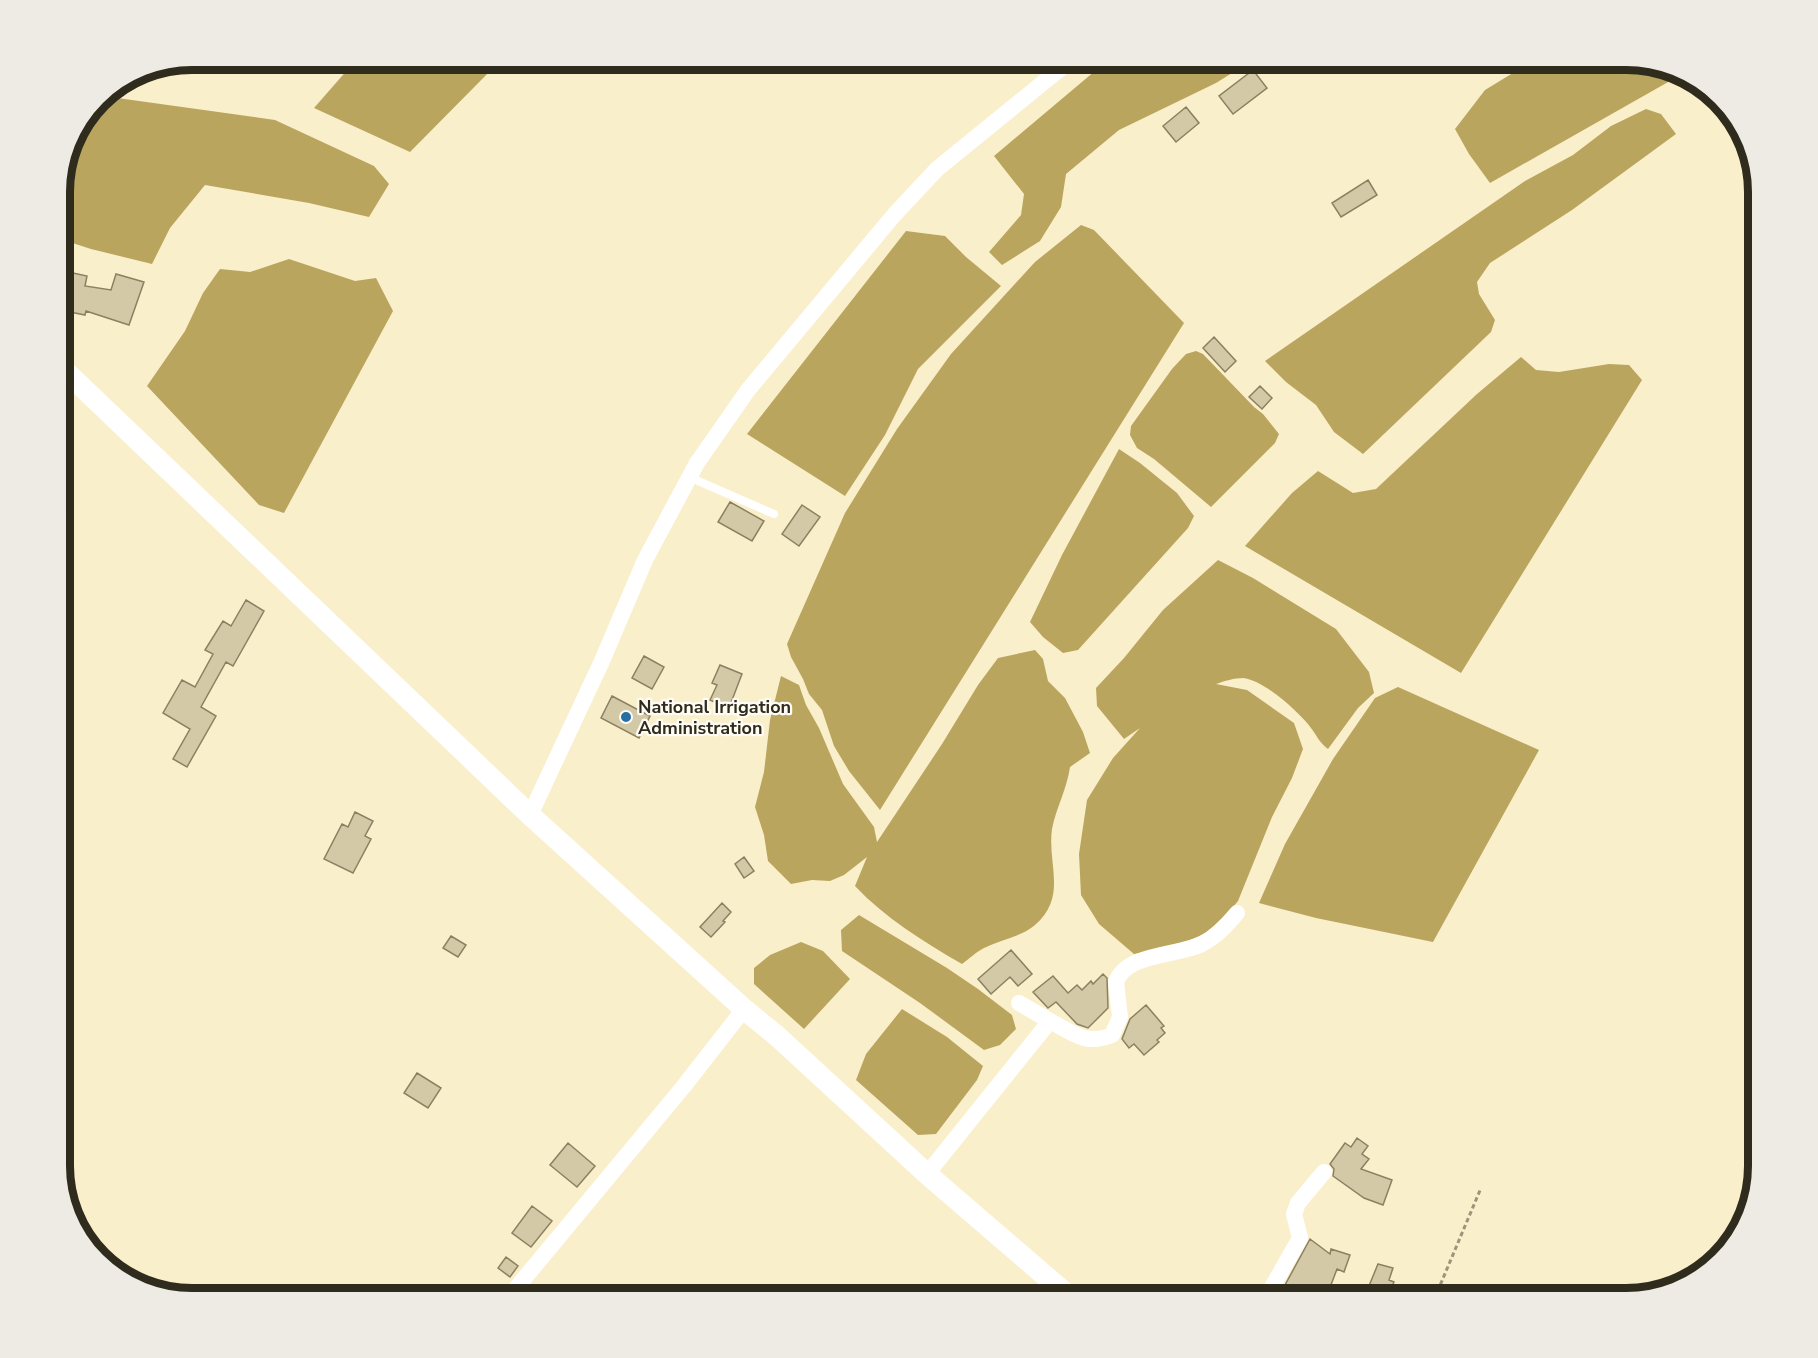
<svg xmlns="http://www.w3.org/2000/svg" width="1818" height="1358" font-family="'Nunito Sans',sans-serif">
<rect width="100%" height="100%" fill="#faefcb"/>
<!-- water -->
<path fill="#baa55e" d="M356 60H501L410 152 314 108Z
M1108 60H1253L1216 83 1119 130 1066 174 1061 207 1040 241 1002 265 989 252 1021 215 1024 194 994 156Z
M1534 60H1626L1677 77 1490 183 1469 154 1455 129 1485 90Z
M103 96 275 120 374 166 389 184 369 217 309 203 205 185 170 228 152 264 91 249 60 239V183L73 134Z
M1646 109 1661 114 1676 134 1572 210 1490 263 1477 282 1479 294 1495 320 1491 332 1363 454 1334 432 1316 405 1286 382 1265 361 1525 181 1573 155 1611 126Z
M1081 225 1094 230 1184 323 880 810 849 771 834 746 822 710 809 694 803 679 791 657 787 644 845 513 897 429 951 354 1035 262Z
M906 231 945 236 966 257 1001 286 918 369 885 435 845 496 747 434Z
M289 259 355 281 376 278 393 311 284 513 259 505 147 386 185 331 203 293 220 269 250 272Z
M1196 351 1203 354 1254 407 1263 414 1279 434 1275 443 1211 507 1154 459 1137 448 1130 435 1131 426 1172 369 1186 354Z
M1521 357 1536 370 1559 372 1609 364 1629 365 1642 380 1461 673 1245 546 1292 493 1318 471 1353 493 1376 489 1477 394Z
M1119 449 1140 463 1177 493 1194 516 1188 528 1078 650 1063 653 1043 637 1030 622 1062 555Z
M1218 560 1253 578 1336 629 1369 672 1374 693 1358 708 1328 749C1318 741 1318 737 1311 728 1299 712 1264 680 1243 678 1235 678 1224 681 1216 684L1247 690 1294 723 1303 749 1292 778 1272 817 1238 901 1215 929 1179 945 1134 954 1099 924 1081 895 1079 854 1087 800 1113 758 1140 728 1124 739 1097 706 1096 688 1124 658 1163 610Z
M1035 650 1043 659 1048 681 1065 698 1083 732 1090 753 1070 767C1067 789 1056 808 1052 829 1047 864 1068 896 1035 925 1021 937 1000 940 984 948 976 952 969 959 962 964 924 942 885 918 855 886L867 857 844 875 830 881 812 880 791 884 768 861 764 835 755 807 764 772 770 720 781 676 799 685 806 705 819 728 843 784 874 827 877 842 942 744 978 685 998 658Z
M1398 687 1539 750 1433 942 1316 918 1259 903 1285 844 1333 759 1375 698Z
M859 915 947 968 978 989 1012 1015 1016 1029 1000 1045 984 1050 920 1003 842 951 841 930Z
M801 942 823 951 850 979 804 1029 754 984V968L770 955Z
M902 1009 947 1037 983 1066 977 1080 936 1134 918 1135 856 1080 866 1054Z"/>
<!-- building -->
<path fill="#d3c9a6" stroke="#8b8160" stroke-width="1.5" d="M1253 70 1267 88 1233 114 1219 96Z
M1186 107 1199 123 1176 142 1163 126Z
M1368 180 1377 195 1341 217 1332 203Z
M73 273 87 276 85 286 111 290 116 274 144 282 129 325 86 311 85 315 60 310V278L71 280Z
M1214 337 1236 361 1225 372 1203 348Z
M1260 386 1272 398 1262 409 1249 397Z
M730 502 764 521 752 541 718 522Z
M802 505 820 517 799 546 782 534Z
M246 600 264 611 233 666 226 662 201 707 216 716 187 767 173 759 190 729 163 713 182 680 195 687 213 654 205 650 223 621 231 626Z
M644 656 664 667 652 689 632 678Z
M720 665 742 674 729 708 710 700 717 685 712 683Z
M612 696 650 716 639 738 601 718Z
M355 812 373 821 365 836 371 839 353 873 324 859 342 824 348 827Z
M744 857 754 871 744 878 735 864Z
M722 903 731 912 723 921 725 922 711 937 700 927Z
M451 936 466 945 458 957 443 948Z
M1011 950 1032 974 1018 986 1010 977 991 994 978 979Z
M1103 974 1107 978 1108 1008 1088 1028 1077 1024 1056 1002 1048 1008 1033 992 1053 976 1068 993 1077 985 1082 990 1091 981 1093 984Z
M1146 1005 1164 1026 1161 1028 1165 1033 1157 1040 1159 1042 1144 1055 1134 1044 1129 1048 1122 1039 1130 1019Z
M417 1073 441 1088 428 1108 404 1093Z
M1357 1138 1368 1146 1362 1154 1369 1159 1361 1169 1392 1180 1383 1205 1364 1198 1333 1176 1334 1169 1330 1164 1345 1143 1351 1147Z
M568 1143 595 1166 577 1187 550 1165Z
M532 1206 552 1221 531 1247 512 1233Z
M1310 1239 1330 1254 1331 1249 1350 1255 1344 1272 1337 1269 1326 1298H1282L1279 1296Z
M506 1257 518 1266 510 1277 498 1268Z
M1378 1264 1393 1268 1389 1280 1394 1282 1387 1298H1364Z"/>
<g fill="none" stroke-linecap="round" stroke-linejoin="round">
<!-- path -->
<path stroke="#9d957b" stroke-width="3" stroke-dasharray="4.5 3" stroke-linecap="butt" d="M1438 1298 1436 1295 1481 1188"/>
<!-- service -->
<path stroke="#fff" stroke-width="8" d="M689 477 774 514"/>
<!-- minor -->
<path stroke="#fff" stroke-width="16" d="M530 815 602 661 645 560 697 463 748 390 894 215 937 169 1071 60
M1019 1003 1050 1021
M927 1174 1050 1021C1073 1033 1086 1046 1112 1035L1120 1017 1116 982C1126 953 1178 956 1202 944 1217 936 1227 925 1237 913
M508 1298 684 1086 744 1009
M1261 1298 1271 1289 1300 1238 1294 1214 1298 1203 1324 1172"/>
<!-- tertiary -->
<path stroke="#fff" stroke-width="21" d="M60 366 530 815 744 1009 777 1036 927 1174 1071 1298"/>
</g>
<!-- markers -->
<circle fill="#256fa2" stroke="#fefcf5" stroke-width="2" cx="626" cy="717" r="6"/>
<g text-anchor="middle" stroke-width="4.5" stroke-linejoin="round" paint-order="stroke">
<!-- poi labels -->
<g font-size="18" font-weight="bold" fill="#2f2b1d" stroke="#fefcf5" text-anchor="start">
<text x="638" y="713">National Irrigation<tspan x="638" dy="21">Administration</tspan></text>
</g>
</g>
<!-- crop -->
<path d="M0 0H1818V1358H0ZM192 70H1626A122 122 0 0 1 1748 192V1166A122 122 0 0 1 1626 1288H192A122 122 0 0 1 70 1166V192A122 122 0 0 1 192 70Z" fill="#edebe4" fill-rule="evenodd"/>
<path fill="none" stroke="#2f2b1d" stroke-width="8" d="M192 70H1626A122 122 0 0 1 1748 192V1166A122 122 0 0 1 1626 1288H192A122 122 0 0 1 70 1166V192A122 122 0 0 1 192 70Z"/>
</svg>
